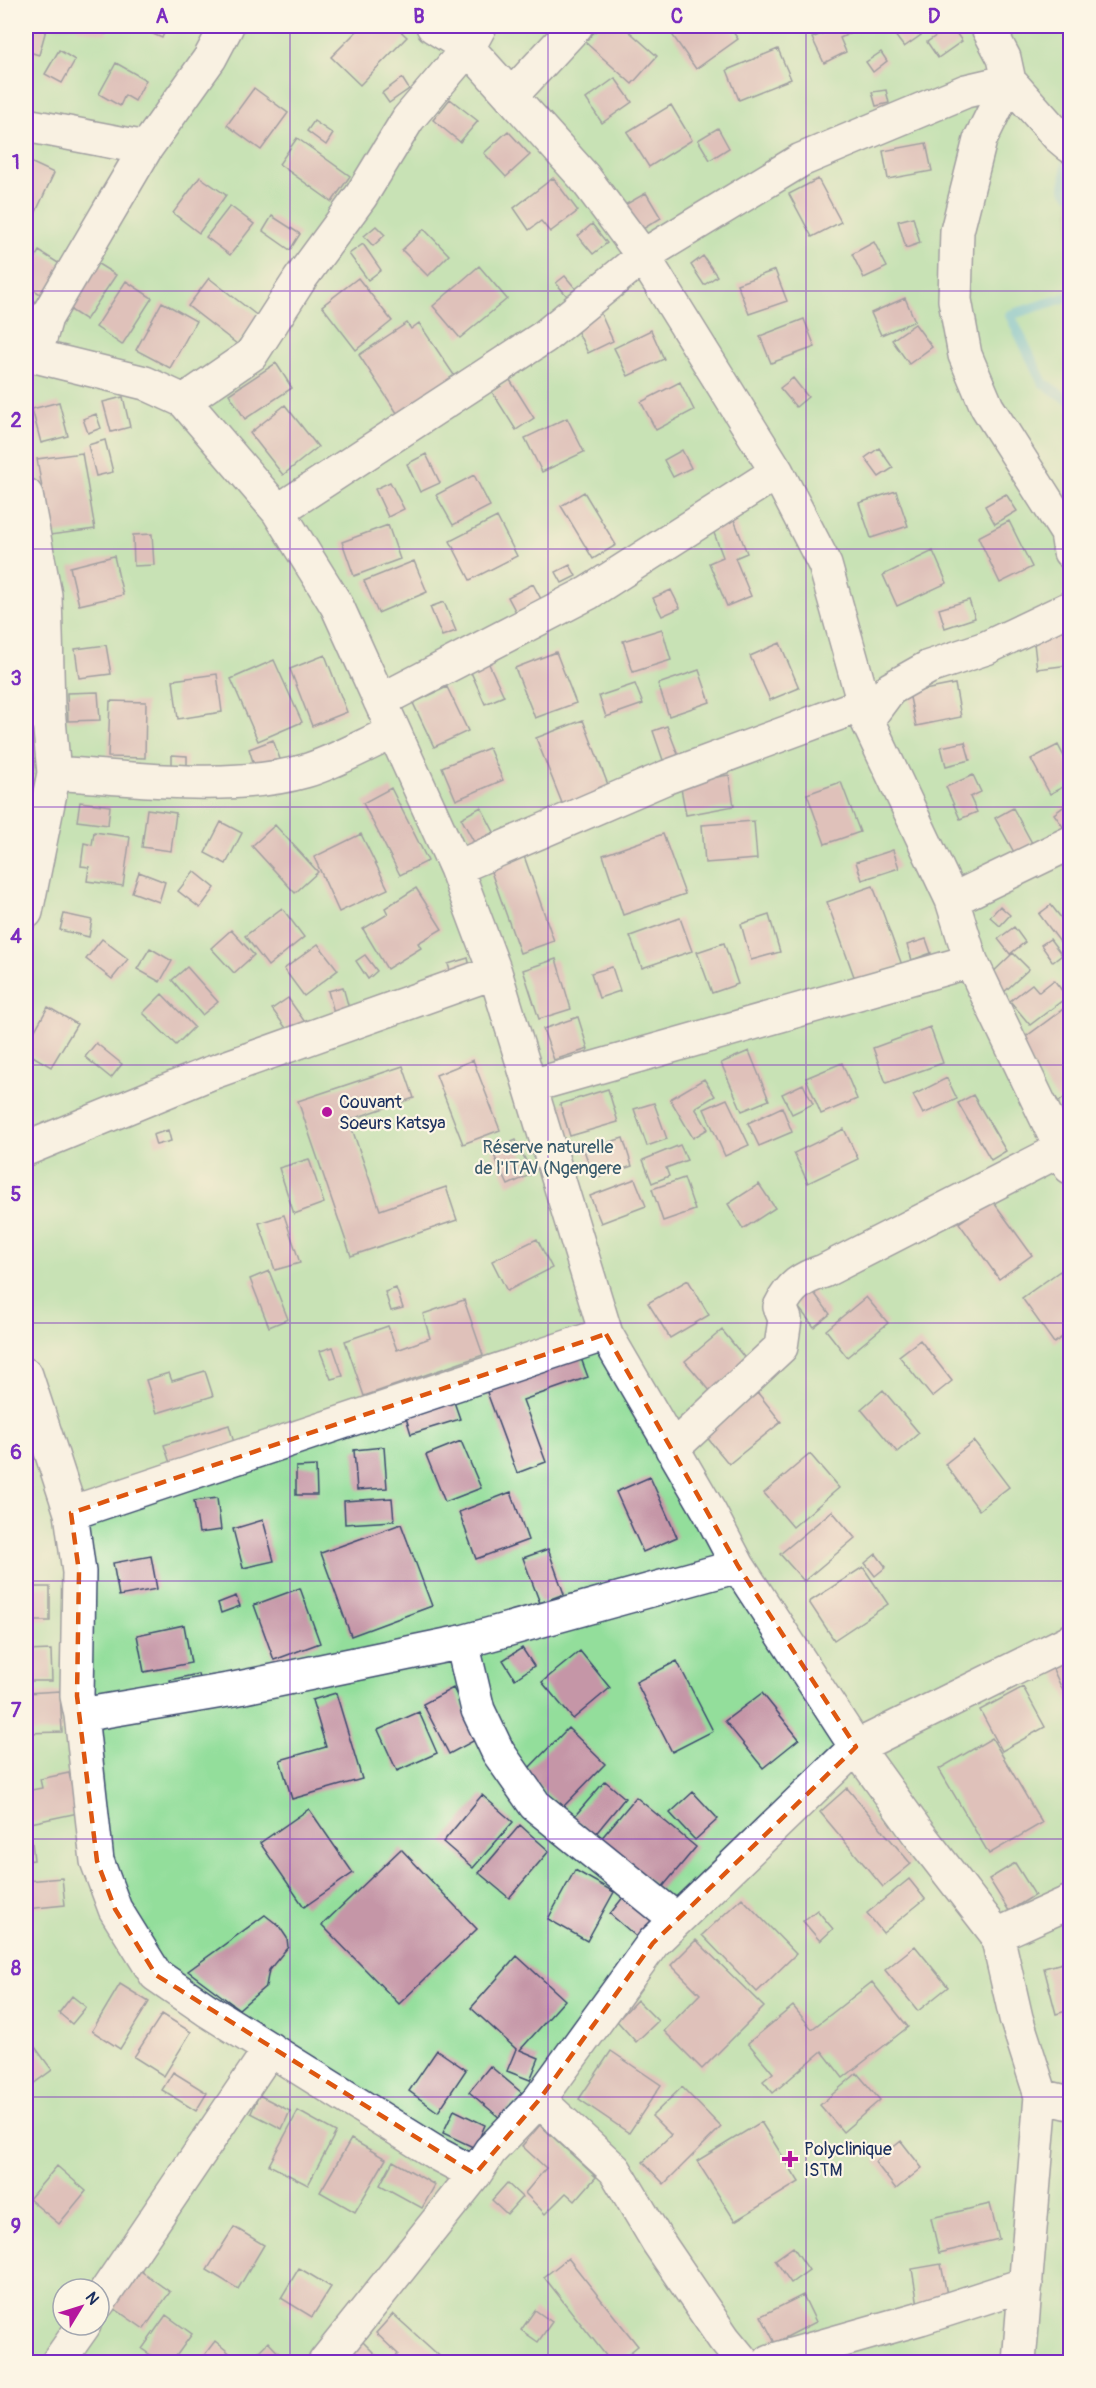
<svg xmlns="http://www.w3.org/2000/svg" width="1096" height="2388" font-family="Pangolin,sans-serif">
<rect width="100%" height="100%" fill="#fcf5e5"/>
<filter id="ink" filterUnits="userSpaceOnUse"><feTurbulence type="fractalNoise" baseFrequency=".0167" numOctaves="2"/><feDisplacementMap in="SourceGraphic" scale="12" xChannelSelector="R" yChannelSelector="G"/><feConvolveMatrix kernelMatrix="1 2 1 2 8 2 1 2 1" color-interpolation-filters="sRGB"/></filter>
<filter id="wash" filterUnits="userSpaceOnUse"><feTurbulence type="fractalNoise" baseFrequency=".008" numOctaves="4" result="noise"/><feDisplacementMap in="SourceGraphic" scale="24" xChannelSelector="R" yChannelSelector="G"/><feGaussianBlur stdDeviation="1.35" result="paint"/><feColorMatrix in="noise" values="0 0 0 0 0 0 0 0 0 0 0 0 0 0 0 0 0 1.4 0 .05"/><feComposite in="paint" operator="in"/></filter>
<g filter="url(#wash)">
<rect width="100%" height="100%" fill="#f4e6cb"/>
<!-- park -->
<path fill="#93de9b" stroke="#57867c" stroke-width="1.5" fill-rule="evenodd" d="M26 26H1070V2362H26ZM63 2289H99V2325H63Z"/>
<g fill="none" stroke-linecap="round" stroke-linejoin="round">
<!-- stream -->
<path stroke="#54bdd0" stroke-width="10" d="M1070 151 1067 157 1065 188 1070 194
M1070 296 1010 315 1043 383 1070 401"/>
</g>
<g id="blocks">
<!-- building -->
<path fill="#c596a7" d="M26 26H47L39 55 26 51Z
M78 26H108L106 34 77 29Z
M154 26H167L162 38 151 33Z
M362 26H395L407 37 360 85 331 57Z
M600 26H623L657 56 632 84 585 42Z
M681 26H729L738 39 696 69 671 33Z
M840 26H845L849 34 840 38 846 52 824 63 812 38Z
M888 26H934L904 47Z
M951 26 962 41 938 58 927 42Z
M778 49 791 79 739 100 727 70Z
M59 50 75 60 62 83 45 74Z
M881 52 887 61 873 72 866 62Z
M116 63 146 80 135 101 125 95 120 106 99 94Z
M402 78 409 89 389 103 382 93Z
M615 78 632 102 602 123 586 99Z
M254 88 288 113 261 150 227 125Z
M886 90 889 103 876 106 872 92Z
M450 99 478 121 460 142 433 120Z
M671 105 692 140 649 167 627 132Z
M314 121 333 134 326 145 307 131Z
M718 128 729 148 710 160 698 140Z
M508 131 530 155 506 177 484 153Z
M297 138 350 176 332 202 279 164Z
M926 143 932 171 888 179 883 151Z
M26 160 54 173 28 229 26 228Z
M200 177 226 195 199 233 173 213Z
M553 178 578 211 550 232 541 221 529 230 514 208Z
M818 179 841 222 812 237 789 194Z
M646 193 661 218 638 232 623 206Z
M230 206 254 224 230 255 206 237Z
M272 216 300 234 290 250 263 231Z
M913 217 920 243 906 248 898 221Z
M592 224 607 243 593 254 578 236Z
M376 226 385 235 373 246 364 236Z
M424 229 449 255 428 276 402 250Z
M874 242 887 267 864 278 852 254Z
M363 244 381 270 368 280 349 254Z
M39 251 63 266 45 297 26 285V274Z
M703 256 717 276 704 285 691 265Z
M95 262 116 275 86 320 66 307Z
M479 266 507 299 460 338 433 306Z
M775 270 787 301 749 314 737 284Z
M565 276 576 289 567 296 556 283Z
M209 278 259 317 237 344 188 306Z
M358 278 392 321 356 350 322 306Z
M126 281 152 298 122 345 96 327Z
M905 298 915 321 881 335 871 313Z
M162 302 196 321 170 368 136 350Z
M600 312 613 341 588 353 574 324Z
M804 319 815 347 771 363 760 336Z
M407 323 411 329 419 323 456 378 399 416 359 355Z
M915 324 932 347 909 364 892 340Z
M651 330 664 359 628 376 614 348Z
M276 363 292 388 245 419 229 394Z
M793 378 808 397 796 407 780 388Z
M510 380 534 418 516 430 492 392Z
M680 382 694 410 656 430 641 402Z
M123 397 130 427 111 432 103 402Z
M59 402 68 436 41 443 32 409Z
M285 405 318 447 283 475 250 433Z
M96 414 101 428 88 433 83 419Z
M567 418 584 452 542 472 525 438Z
M105 440 113 472 96 476 88 445Z
M879 448 893 468 879 477 865 458Z
M682 450 691 468 673 477 664 460Z
M82 453 95 529 50 535 37 459Z
M426 454 440 483 420 492 407 464Z
M474 475 490 506 453 525 436 495Z
M390 482 404 509 388 517 375 489Z
M896 491 908 526 871 538 859 503Z
M584 492 616 545 593 559 561 506Z
M1006 494 1017 511 995 524 985 506Z
M497 517 517 556 470 580 450 541Z
M733 517 747 553 735 558 751 596 727 606 709 563 723 557 711 525Z
M1009 521 1032 567 1000 583 978 537Z
M388 525 400 559 354 576 342 542Z
M152 534 154 565 134 566 133 535Z
M933 551 947 583 897 606 883 575Z
M114 556 123 595 79 605 70 567Z
M414 561 427 592 378 613 364 581Z
M570 565 576 576 562 583 556 572Z
M533 584 542 601 517 614 508 597Z
M671 590 680 608 662 616 653 598Z
M969 600 975 618 945 628 939 609Z
M444 602 456 631 442 636 430 607Z
M662 629 671 660 633 672 623 641Z
M1070 630V665L1037 669 1033 634Z
M780 643 799 688 770 700 750 656Z
M106 645 111 674 79 678 75 649Z
M556 652 576 703 535 718 515 668Z
M325 655 347 712 312 726 290 669Z
M274 660 302 722 258 741 231 679Z
M488 662 504 696 485 704 470 670Z
M699 670 710 702 669 716 658 684Z
M217 674 222 712 178 719 173 680Z
M635 684 643 704 606 717 599 696Z
M955 684 961 717 916 726 909 693Z
M447 687 468 731 434 747 413 703Z
M98 692 100 720 68 721 67 693Z
M110 701 146 702 145 758 108 757Z
M583 720 610 790 564 808 536 738Z
M667 726 679 757 664 763 653 731Z
M273 740 280 759 255 768 249 749Z
M965 742 970 760 946 766 941 747Z
M1058 745 1070 768V783L1050 794 1031 759Z
M489 748 503 780 456 800 442 767Z
M172 755 187 756V768L172 767Z
M729 775 734 806 686 815 680 783Z
M973 775 981 792 970 797 977 812 960 819 946 787Z
M841 782 860 832 825 844 807 794Z
M391 788 428 861 400 875 363 803Z
M80 802 110 806 108 825 77 821Z
M1070 802V833L1069 835 1054 814Z
M481 807 494 832 474 842 461 818Z
M1013 808 1033 845 1015 854 995 818Z
M147 809 176 813 171 851 142 847Z
M754 821 757 859 705 863 702 825Z
M221 822 242 833 226 864 205 853Z
M275 825 318 872 295 893 252 846Z
M94 832 130 837 123 886 87 881 89 867 81 866 84 843 92 845Z
M361 834 388 889 339 912 314 857Z
M663 834 685 894 623 915 603 855Z
M893 850 899 868 862 880 856 862Z
M524 856 554 941 520 953 490 869Z
M194 871 215 888 200 908 178 891Z
M139 872 165 882 159 902 132 892Z
M873 886 902 965 856 982 827 902Z
M416 888 442 929 418 943 421 948 387 969 363 929 388 914 385 908Z
M1051 905 1070 929V933L1060 942 1039 914Z
M1000 906 1010 915 1000 926 990 917Z
M282 908 304 937 268 966 245 936Z
M64 914 92 920 89 937 60 930Z
M769 915 780 952 751 960 741 924Z
M680 918 692 951 642 968 630 936Z
M1014 927 1025 942 1010 954 998 939Z
M231 930 254 955 234 973 211 948Z
M102 939 128 959 112 979 86 959Z
M926 939 931 953 912 960 907 945Z
M1050 939 1062 955 1053 962 1041 945Z
M724 943 738 984 712 993 697 952Z
M318 944 338 970 304 996 284 969Z
M150 948 172 961 160 982 137 969Z
M1013 953 1029 969 1002 994 987 978Z
M365 955 377 971 368 979 356 961Z
M468 958 471 971 452 977 448 964Z
M556 959 571 1009 539 1019 523 970Z
M187 967 218 1002 202 1015 172 980Z
M612 967 620 991 599 998 591 973Z
M1054 980 1067 997 1030 1025 1010 1001 1032 984 1039 992Z
M343 987 350 1012 335 1016 328 991Z
M162 994 194 1027 176 1045 143 1013Z
M288 998 307 1025 291 1035 272 1009Z
M1070 1004V1093L1059 1102 1016 1044Z
M48 1007 77 1024 51 1067 26 1052V1046Z
M578 1017 588 1049 554 1060 543 1029Z
M930 1027 943 1063 886 1083 873 1048Z
M96 1043 122 1064 111 1078 85 1057Z
M749 1051 769 1100 742 1111 721 1063Z
M473 1060 500 1130 463 1144 436 1075Z
M842 1063 857 1099 821 1114 806 1078Z
M403 1066 414 1098 349 1120 380 1210 446 1187 457 1220 351 1256 298 1101Z
M947 1078 957 1099 923 1114 913 1095Z
M704 1079 715 1096 695 1108 708 1129 693 1138 670 1099Z
M803 1084 813 1104 792 1114 782 1094Z
M608 1089 618 1122 570 1136 560 1104Z
M973 1095 1006 1151 991 1160 958 1103Z
M727 1099 749 1145 725 1156 704 1109Z
M654 1103 667 1139 647 1146 634 1109Z
M782 1107 792 1132 759 1146 748 1123Z
M844 1129 858 1159 808 1183 794 1153Z
M168 1130 171 1141 156 1145 153 1135Z
M623 1138 632 1166 594 1179 584 1150Z
M516 1140 532 1174 508 1185 492 1151Z
M680 1145 687 1160 666 1168 669 1176 652 1183 643 1160Z
M309 1159 324 1203 294 1214 279 1168Z
M684 1178 695 1210 663 1221 652 1189Z
M635 1179 646 1206 601 1223 590 1196Z
M759 1184 775 1208 743 1229 728 1204Z
M992 1200 1032 1255 999 1279 959 1223Z
M284 1215 300 1263 275 1270 259 1223Z
M537 1239 552 1268 507 1291 492 1261Z
M269 1271 288 1319 269 1327 250 1279Z
M1060 1271 1070 1286V1331L1054 1343 1022 1298Z
M688 1280 709 1315 670 1338 648 1303Z
M809 1286 830 1314 814 1327 792 1299Z
M396 1288 403 1308 391 1311 385 1292Z
M866 1297 888 1323 847 1357 826 1330Z
M464 1300 483 1355 364 1396 345 1341 388 1326 397 1350 430 1338 423 1314Z
M722 1330 748 1362 711 1392 685 1361Z
M920 1340 952 1381 932 1397 899 1356Z
M576 1345 588 1377 523 1400 546 1462 517 1473 482 1379Z
M333 1347 343 1376 331 1379 320 1351Z
M205 1371 213 1396 157 1413 146 1380 169 1373 172 1381Z
M883 1390 919 1433 897 1452 861 1409Z
M758 1393 781 1422 729 1464 705 1435Z
M452 1396 460 1419 411 1434 404 1411Z
M229 1425 234 1443 170 1463 164 1445Z
M461 1441 481 1488 445 1502 426 1455Z
M974 1441 1009 1487 979 1510 945 1464Z
M384 1447 387 1488 357 1490 354 1450Z
M810 1454 839 1488 793 1527 764 1493Z
M316 1466 317 1495H296V1467Z
M650 1477 677 1537 643 1552 616 1492Z
M511 1492 528 1540 476 1559 459 1512Z
M217 1498 221 1530 199 1533 194 1501Z
M392 1498 394 1521 345 1524 344 1501Z
M832 1511 855 1538 804 1581 780 1554Z
M263 1520 274 1561 243 1568 233 1529Z
M401 1524 432 1606 351 1636 321 1553Z
M548 1549 564 1594 540 1603 523 1558Z
M876 1554 886 1567 875 1576 865 1563Z
M151 1556 157 1589 119 1596 113 1563Z
M863 1567 888 1604 834 1640 809 1602Z
M26 1587H50V1621H26Z
M300 1588 320 1643 274 1660 254 1605Z
M236 1596 240 1606 221 1613 218 1603Z
M184 1625 191 1663 144 1672 137 1635Z
M522 1648 534 1666 515 1679 503 1660Z
M51 1650 52 1681H26V1651Z
M580 1651 610 1688 573 1719 542 1682Z
M1070 1658V1706L1052 1667Z
M677 1661 713 1731 672 1752 636 1682Z
M198 1674 201 1690 174 1696 170 1680Z
M1023 1687 1045 1727 1002 1751 980 1710Z
M453 1688 479 1738 449 1754 423 1704Z
M60 1691 62 1732 26 1733V1693Z
M336 1693 362 1779 292 1799 280 1760 326 1747 312 1700Z
M762 1693 799 1739 763 1768 725 1721Z
M419 1712 437 1753 397 1771 378 1730Z
M568 1728 605 1764 562 1808 525 1772Z
M992 1738 1042 1823 989 1854 939 1769Z
M69 1773 78 1813 26 1824V1791L42 1788 40 1779Z
M605 1781 625 1798 594 1836 573 1818Z
M847 1788 911 1864 883 1887 820 1812Z
M693 1792 718 1819 695 1840 670 1813Z
M482 1795 513 1822 473 1868 443 1842Z
M636 1797 696 1847 660 1890 600 1840Z
M309 1809 353 1873 304 1907 260 1843Z
M520 1825 549 1851 509 1898 479 1873Z
M26 1842H32L34 1860 26 1861Z
M401 1849 477 1929 399 2004 322 1925Z
M1015 1863 1035 1895 1009 1911 989 1879Z
M575 1870 614 1892 587 1941 548 1919Z
M62 1878 65 1905 26 1909V1881Z
M909 1879 925 1899 883 1933 867 1913Z
M624 1896 653 1920 638 1938 610 1914Z
M742 1898 796 1954 757 1992 702 1935Z
M817 1910 833 1929 820 1941 803 1921Z
M265 1915 279 1926 287 1938 288 1947 269 1970 266 1986 239 2009 188 1971Z
M696 1940 764 2007 702 2069 664 2031 700 1994 671 1965Z
M915 1946 948 1987 918 2011 885 1970Z
M517 1956 565 2000 520 2050 539 2058 530 2080 507 2071 516 2049 471 2008Z
M1070 1961V2010L1056 2014 1044 1968Z
M872 1982 908 2027 843 2078 822 2051 773 2093 763 2081 773 2073 748 2043 793 2006 812 2029Z
M120 1984 149 2002 120 2049 92 2031Z
M72 1996 86 2007 72 2024 59 2013Z
M637 2000 658 2021 636 2042 617 2021Z
M162 2014 191 2032 164 2076 134 2057Z
M32 2043 52 2070 26 2089V2048Z
M437 2050 466 2070 438 2112 409 2091Z
M611 2051 661 2085 629 2133 579 2099Z
M490 2066 522 2093 501 2119 469 2092Z
M173 2072 207 2093 196 2111 162 2090Z
M857 2073 880 2100 843 2132 820 2105Z
M682 2087 721 2127 664 2184 643 2162 671 2135 652 2116Z
M259 2095 290 2111 282 2129 251 2113Z
M454 2110 485 2125 475 2148 443 2133Z
M298 2111 336 2132 308 2185 269 2165Z
M761 2122 799 2182 735 2221 697 2161Z
M540 2125 596 2177 575 2201 566 2193 545 2214 525 2193 546 2168 522 2146Z
M351 2139 386 2159 355 2212 320 2192Z
M901 2141 922 2168 896 2189 875 2162Z
M393 2161 435 2185 422 2208 380 2185Z
M57 2166 86 2191 59 2224 29 2199Z
M507 2183 522 2197 507 2214 492 2200Z
M990 2204 999 2239 939 2253 931 2218Z
M234 2227 264 2245 238 2289 207 2270Z
M793 2247 809 2270 791 2283 775 2260Z
M568 2258 638 2346 618 2362H611L544 2277Z
M941 2264 949 2305 919 2311 912 2269Z
M135 2267 170 2292 144 2329 108 2304Z
M299 2268 331 2287 312 2317 281 2298Z
M803 2295 816 2322 775 2343 761 2316Z
M535 2310 552 2322 538 2342 521 2330Z
M393 2314 446 2362H390L398 2354 376 2333Z
M166 2315 192 2334 172 2362H161L142 2349Z
M361 2340 376 2355 370 2362H341Z
M215 2341 233 2356 229 2362H199Z
M268 2342 287 2362 249 2361Z"/>
</g>
</g>
<g filter="url(#ink)">
<use href="#blocks" fill-opacity="0" stroke="#3c4a6e" stroke-width="1.5"/>
<g fill="none" stroke-linecap="round" stroke-linejoin="round">
<defs>
<path id="street" d="M433 26 468 48 584 177 643 256 777 472 825 565 864 704 867 720 952 900 971 961 1070 1167
M987 26 1004 58 1009 81 1058 136 1070 146
M1009 81 980 140 957 231 955 300 965 355 987 407 1067 533 1070 552
M511 96 576 26
M26 125 146 148
M26 356H35L145 383 184 401 278 511 337 606 456 868 495 972 606 1334 709 1511 738 1566 856 1747 918 1833 997 1935 1016 2018 1041 2096 1019 2362
M35 356 46 318 146 148 210 58 227 26
M184 401 251 355 300 279 361 196 408 119 468 48 480 26
M26 495 45 595 48 709 54 773 26 912
M278 511 544 337 643 256 801 160 966 91 1009 81
M380 701 588 593 777 472
M867 720 890 689 929 667 986 648 1070 608
M54 773C129 778 233 792 305 771 333 763 366 744 394 732
M456 868 667 777 864 704
M952 900 1070 843
M531 1086 971 961
M26 1149 208 1074 495 972
M26 1375 71 1513 79 1572 77 1696 81 1715 97 1861 115 1909 156 1975 207 2010 439 2155 475 2174
M672 1449 781 1347 785 1319 780 1307C790 1286 802 1278 824 1271L1060 1150
M71 1513 606 1334
M462 1642 478 1710 498 1752 535 1805 676 1919
M81 1715 234 1689 462 1642 738 1566
M997 1935 1070 1902
M1041 2096 1070 2103
M539 2100 615 2170 658 2242 724 2339 743 2362
M99 2302 270 2049
M58 2362 84 2325
M325 2362 475 2174 490 2151 539 2100 653 1943 856 1747 1070 1641
M769 2362 770 2361 921 2318 1026 2284"/>
</defs>
<!-- street casing -->
<use href="#street" stroke="#3c4a6e" stroke-width="36"/>
<!-- street -->
<use href="#street" stroke="#fff" stroke-width="33"/>
</g>
</g>
<!-- marked area -->
<path d="M0 0H1096V2388H0ZM606 1334 738 1566 856 1747 653 1943 539 2100 475 2174 156 1975 115 1909 97 1861 77 1696 79 1572 71 1513Z" fill="#f4e6cb" fill-opacity=".55" fill-rule="evenodd"/>
<path fill="none" stroke="#de5710" stroke-width="4.5" stroke-dasharray="12 8" stroke-linejoin="round" d="M606 1334 738 1566 856 1747 653 1943 539 2100 475 2174 156 1975 115 1909 97 1861 77 1696 79 1572 71 1513Z"/>
<!-- grid -->
<path fill="none" stroke="#7b2cbf" stroke-width="1.5" stroke-opacity="0.55" d="M290 26V2362M548 26V2362M806 26V2362M26 291H1070M26 549H1070M26 807H1070M26 1065H1070M26 1323H1070M26 1581H1070M26 1839H1070M26 2097H1070"/>
<!-- markers -->
<g fill="#b5179e" stroke="#fcf5e5" stroke-width="2">
<circle cx="327" cy="1112" r="6"/>
<path d="M787 2150h6v6h6v6h-6v6h-6v-6h-6v-6h6z"/>
</g>
<g text-anchor="middle" stroke-width="4.5" stroke-linejoin="round" paint-order="stroke">
<!-- poi labels -->
<g font-size="18" fill="#1b2f5e" stroke="#fcf5e5" text-anchor="start">
<text x="339" y="1108">Couvant<tspan x="339" dy="21">Soeurs Katsya</tspan></text>
<text x="804" y="2155">Polyclinique<tspan x="804" dy="21">ISTM</tspan></text>
</g>
<!-- park labels -->
<g font-size="18" fill="#395b6d" stroke="#fcf5e5">
<text x="548" y="1153">Réserve naturelle<tspan x="548" dy="21">de l'ITAV (Ngengere</tspan></text>
</g>
</g>
<!-- margin -->
<rect width="1096" height="2388" fill="none" stroke="#fcf5e5" stroke-width="66"/>
<!-- north arrow -->
<g transform="translate(81 2307) rotate(52)"><circle r="28" fill="#fcf5e5" stroke="#a2a6af" stroke-width="1.5"/>
<path d="M0-4.5L10 22L0 15L-10 22Z" fill="#b5179e"/>
<text y="-9" font-size="16" font-weight="bold" text-anchor="middle" fill="#1b2f5e">N</text>
</g>
<rect x="33" y="33" width="1030" height="2322" fill="none" stroke="#7b2cbf" stroke-width="2"/>
<g font-size="20" text-anchor="middle" font-weight="bold" fill="#7b2cbf">
<text x="162" y="23">A</text>
<text x="419" y="23">B</text>
<text x="677" y="23">C</text>
<text x="934" y="23">D</text>
<text x="16" y="169">1</text>
<text x="16" y="427">2</text>
<text x="16" y="685">3</text>
<text x="16" y="943">4</text>
<text x="16" y="1201">5</text>
<text x="16" y="1459">6</text>
<text x="16" y="1717">7</text>
<text x="16" y="1975">8</text>
<text x="16" y="2233">9</text>
</g>
</svg>
